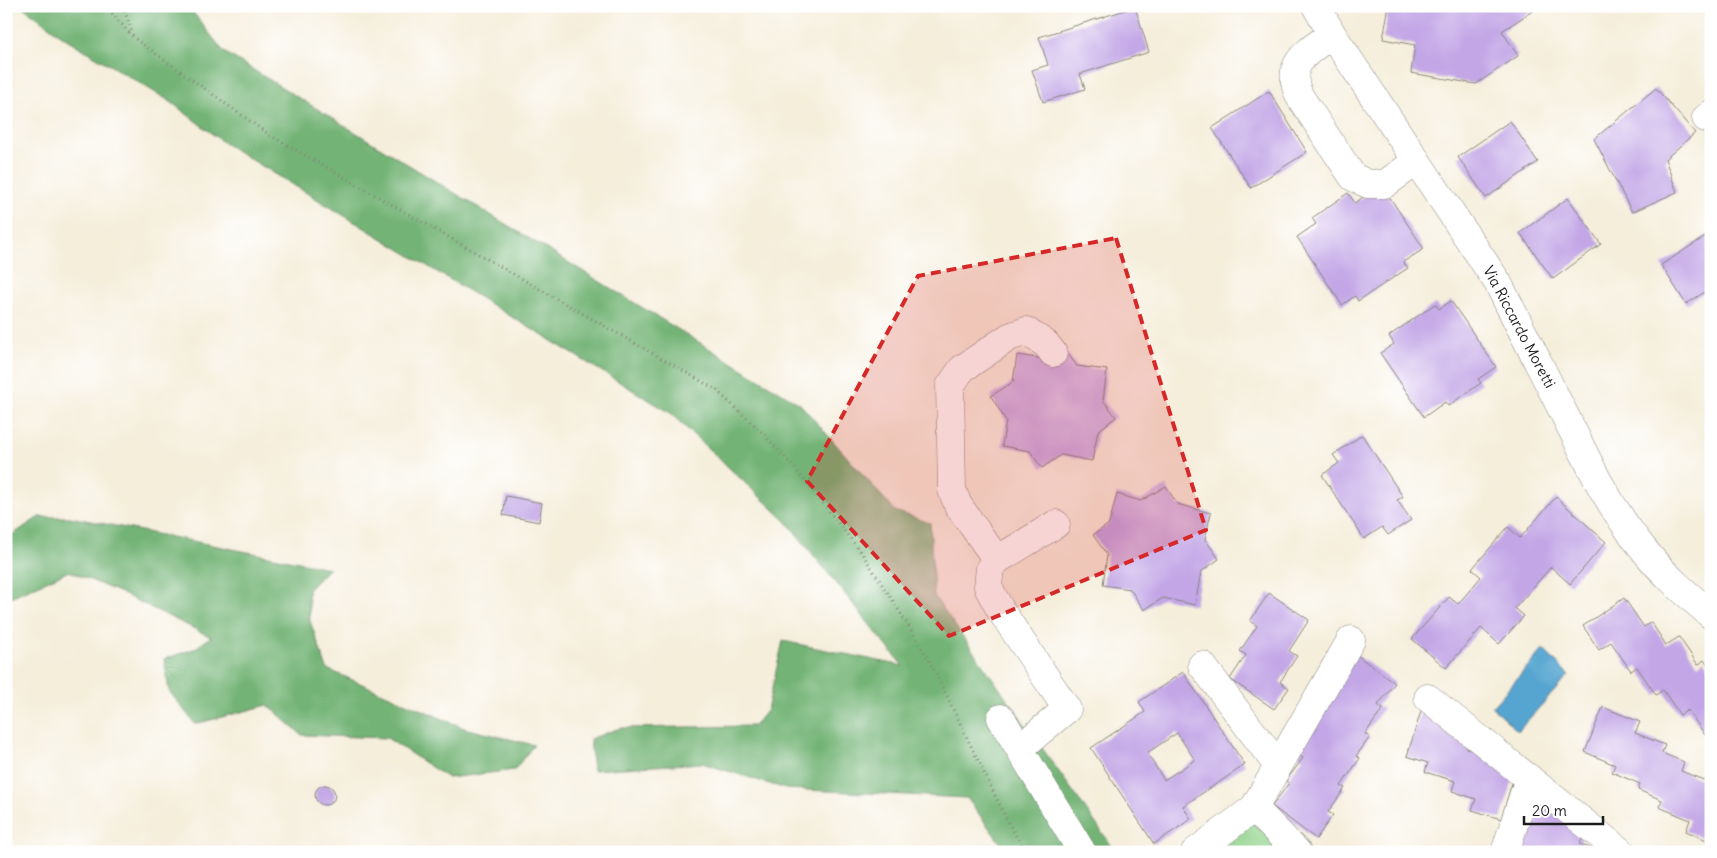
<svg xmlns="http://www.w3.org/2000/svg" width="1717" height="858" font-family="Delius,sans-serif">
<rect width="100%" height="100%" fill="#fff"/>
<filter id="ink" filterUnits="userSpaceOnUse"><feTurbulence type="fractalNoise" baseFrequency=".02" numOctaves="2"/><feDisplacementMap in="SourceGraphic" scale="10" xChannelSelector="R" yChannelSelector="G"/><feConvolveMatrix kernelMatrix="1 2 1 2 8 2 1 2 1" color-interpolation-filters="sRGB"/></filter>
<filter id="wash" filterUnits="userSpaceOnUse"><feTurbulence type="fractalNoise" baseFrequency=".0096" numOctaves="4" result="noise"/><feDisplacementMap in="SourceGraphic" scale="20" xChannelSelector="R" yChannelSelector="G"/><feGaussianBlur stdDeviation="1.12" result="paint"/><feColorMatrix in="noise" values="0 0 0 0 0 0 0 0 0 0 0 0 0 0 0 0 0 1.4 0 .05"/><feComposite in="paint" operator="in"/></filter>
<g filter="url(#wash)">
<rect width="100%" height="100%" fill="#f5eedb"/>
<!-- green -->
<path fill="#8fd28a" stroke="#567753" d="M1256 819 1279 852H1209Z"/>
<!-- forest -->
<path fill="#73b476" stroke="#486849" d="M22 6H188L224 52 800 404 895 511 930 523 934 596 1116 852H1007L967 798 786 789 702 763 593 770 590 739 620 728 754 726 767 710 783 641 903 666 786 521 669 412 224 143 171 102 63 37Z
M39 517H70L329 568 308 590 310 621 327 669 464 728 534 745 514 770 448 778 387 738 302 735 268 705 195 724 169 691 164 659 194 649 211 637 121 593 69 571 6 599V539Z"/>
<!-- water -->
<path fill="#55a5d0" stroke="#386076" d="M1543 649 1569 675 1518 731 1492 707Z"/>
<g id="blocks">
<!-- building -->
<path fill="#c2a6e6" fill-rule="evenodd" d="M1389 6H1540L1502 31 1518 56 1476 84 1411 73 1415 45 1383 39Z
M1135 7 1149 52 1080 74 1085 89 1043 102 1032 70 1048 65 1039 37Z
M1656 88 1695 133 1665 159 1677 192 1632 212 1594 139Z
M1269 91 1307 152 1251 188 1212 128Z
M1510 121 1538 162 1486 198 1458 157Z
M1381 184 1424 249 1403 262 1408 268 1358 301 1355 296 1342 305 1297 237 1316 224 1312 218 1348 193 1355 203Z
M1568 198 1601 244 1553 279 1520 233Z
M1711 233V288L1686 304 1661 265Z
M1451 301 1496 367 1478 379 1481 383 1448 406 1445 402 1424 417 1380 353 1394 344 1389 336 1435 304 1439 309Z
M1062 346 1077 366 1107 370 1103 400 1116 417 1098 431 1092 461 1061 455 1042 468 1030 451 1002 446 1006 421 991 396 1013 382 1017 355 1045 359Z
M1362 435 1403 497 1397 500 1411 520 1388 535 1382 527 1364 539 1322 475 1339 463 1333 455Z
M1166 486 1177 504 1211 513 1205 539 1219 559 1201 572 1195 605 1163 598 1144 610 1130 589 1103 585 1107 555 1093 535 1109 524 1117 494 1141 501Z
M506 496 542 503 539 522 503 515Z
M1556 497 1606 542 1570 584 1551 567 1515 608 1524 616 1499 644 1481 628 1446 668 1412 639 1449 597 1458 604 1481 577 1472 569 1508 527 1520 538Z
M1269 593 1309 620 1289 651 1297 656 1280 682 1289 688 1274 709 1230 679 1246 655 1240 651 1257 626 1250 621Z
M1624 598 1644 627 1651 622 1666 645 1679 637 1698 665 1704 660 1711 670V731L1705 735 1688 710 1680 715 1663 690 1656 695 1637 667 1631 671 1611 642 1599 650 1583 626Z
M1354 653 1395 683 1378 705 1383 709 1365 734 1370 737 1356 756 1360 758 1341 786 1345 788 1328 812 1333 815 1316 839 1272 806 1289 783 1286 781 1303 758 1297 754Z
M1183 672 1245 765 1183 806 1191 819 1154 844 1091 748 1145 712 1139 702ZM1177 733 1195 760 1164 780 1147 753Z
M1603 707 1640 722 1635 733 1665 745 1662 753 1684 762 1681 771 1711 783 1707 793 1711 795V842L1686 831 1690 820 1659 807 1662 800 1638 790 1640 784 1612 772 1615 765 1585 752Z
M1422 708 1470 736 1466 748 1495 757 1515 773 1501 819 1472 810 1476 799 1452 791 1455 781 1425 772 1428 763 1407 756Z
M315 795a10 10 0 1 1 20 0a10 10 0 1 1-20 0Z
M1533 802 1566 813 1563 824 1585 831 1580 844 1601 852H1528L1517 848Z"/>
</g>
</g>
<g filter="url(#ink)">
<use href="#blocks" fill-opacity="0" stroke="#88857c" stroke-width="1"/>
<g fill="none" stroke-linecap="round" stroke-linejoin="round">
<defs>
<path id="minor" d="M1316 6 1332 34 1498 283 1598 481C1612 506 1627 529 1645 551 1664 575 1688 595 1711 615
M1332 34C1308 52 1283 63 1300 97L1353 177 1368 184H1385L1417 161
M1706 118 1711 114
M997 560 958 505 952 490 950 386 962 369 1009 337 1026 331 1046 344 1053 353
M1202 665 1278 766
M1428 698 1621 852
M1001 718 1082 852
M1020 748 1067 709 1001 611 988 587 990 568 997 560 1056 524
M1254 808 1297 852
M1195 852 1254 808 1351 640
M1505 852 1529 778"/>
</defs>
<!-- minor casing -->
<use href="#minor" stroke="#88857c" stroke-width="29"/>
<!-- path -->
<path stroke="#88857c" stroke-width="3" stroke-dasharray="1 4" stroke-linecap="butt" d="M105 6 134 38 268 134 715 389 763 433 803 478 861 552 895 604 929 660 1009 824 1026 852
M123 6 133 35"/>
<!-- minor -->
<use href="#minor" stroke="#fff" stroke-width="28"/>
</g>
</g>
<!-- marked area -->
<path fill="#d62828" fill-opacity="0.2" stroke="#d62828" stroke-width="4" stroke-dasharray="10 6" stroke-linejoin="round" d="M1116 238 1206 530 949 636 807 481 918 276Z"/>
<g text-anchor="middle" stroke-width="4" stroke-linejoin="round" paint-order="stroke">
<!-- street labels -->
<g font-size="15" fill="#1c1c1c" stroke="#fff">
<text transform="translate(1519 327) rotate(62)" y="5">Via Riccardo Moretti</text>
</g>
</g>
<!-- margin -->
<rect width="1717" height="858" fill="none" stroke="#fff" stroke-width="25"/>
<!-- scale -->
<path d="M1524 816v8h79v-8" fill="none" stroke="#1c1c1c" stroke-width="2.5"/>
<text x="1532" y="816" font-size="15" fill="#1c1c1c" stroke="#ffffff" stroke-width="4" paint-order="stroke">20 m</text>
</svg>
